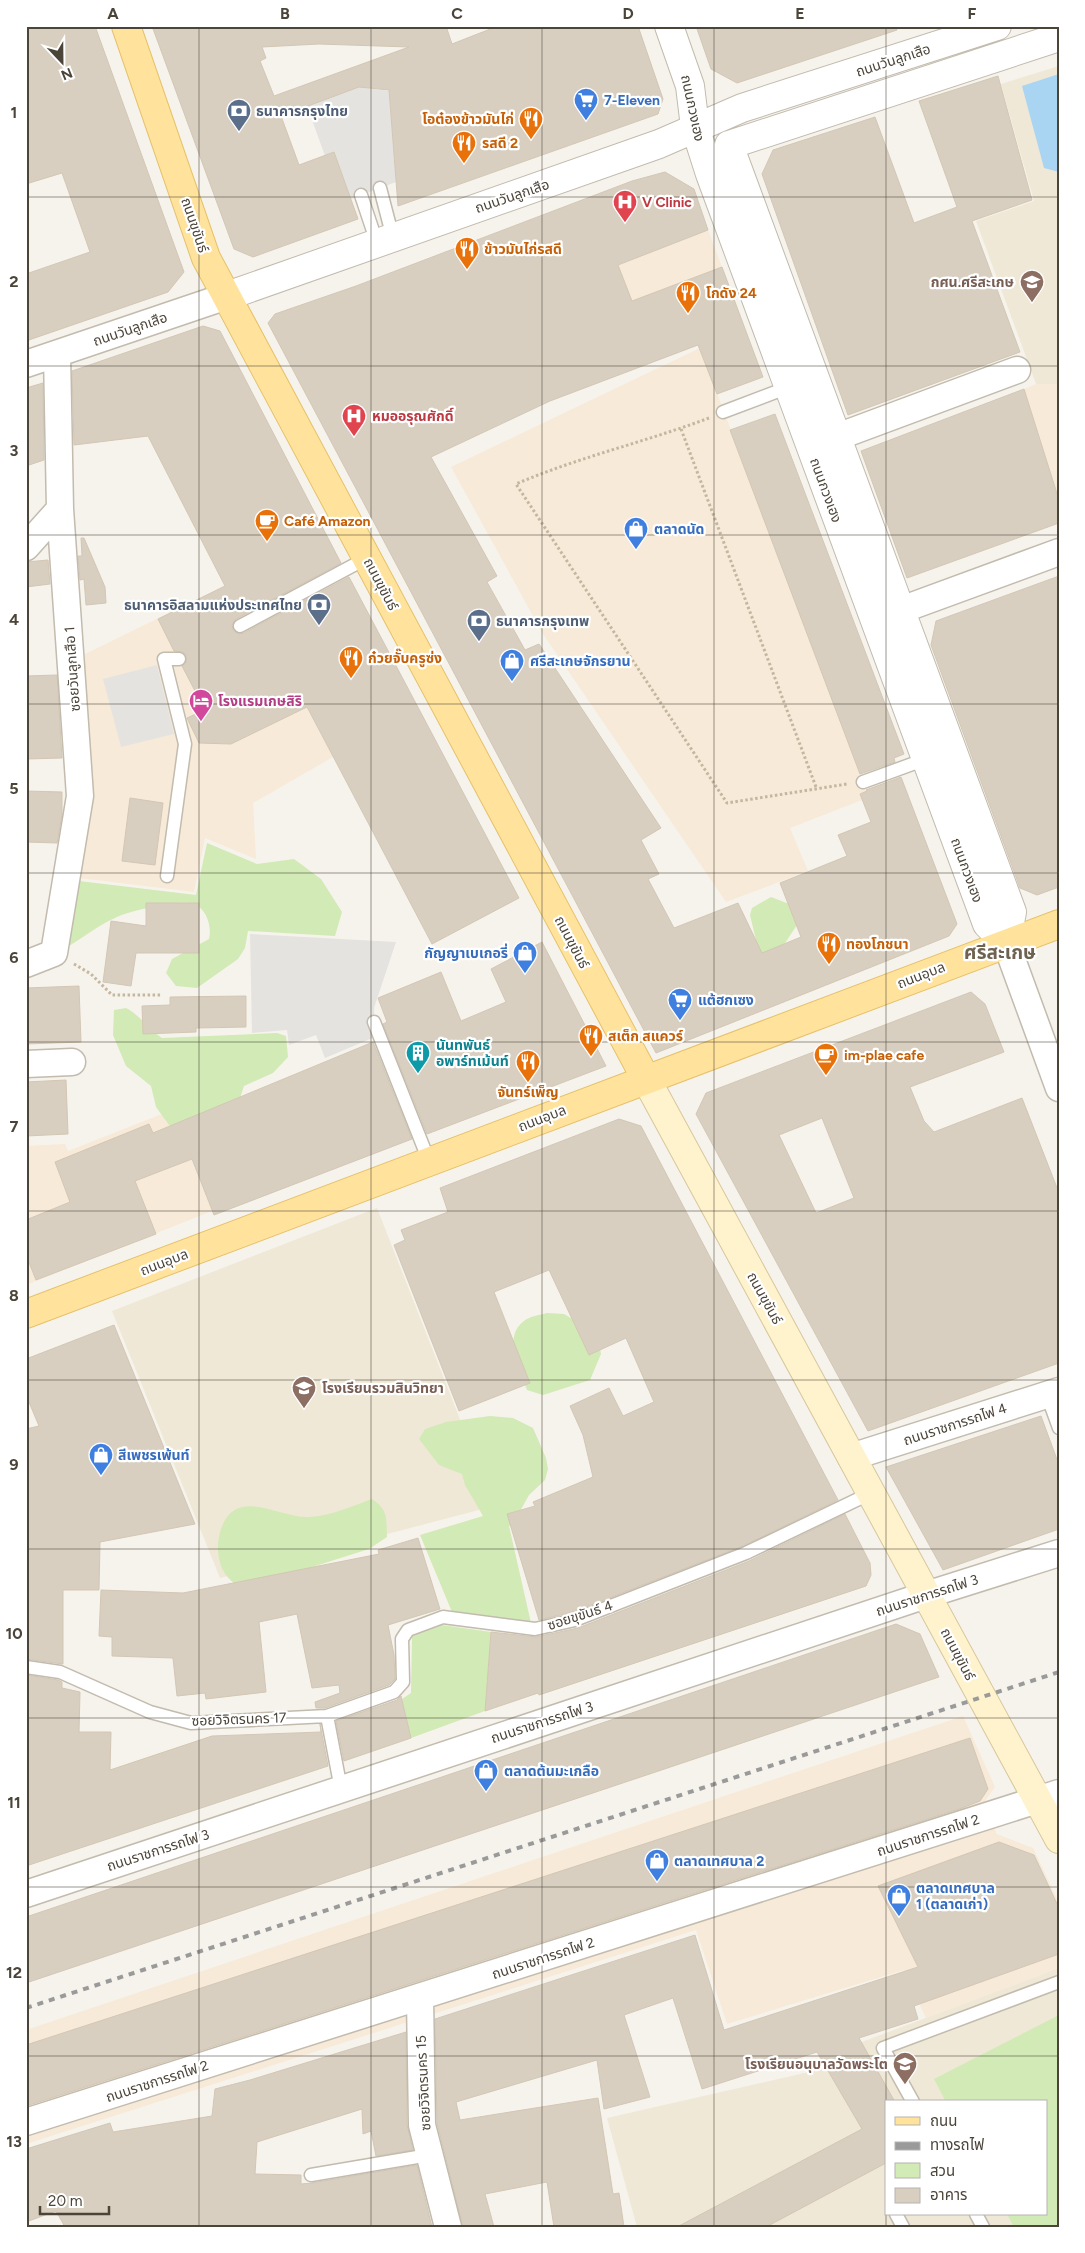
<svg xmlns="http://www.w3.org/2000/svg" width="1085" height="2253" font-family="Figtree,'Noto Sans Thai',sans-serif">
<rect width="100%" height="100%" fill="#f6f3ec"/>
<!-- commercial -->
<path fill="#f7ead8" d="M708 230 722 267 632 301 618 265Z
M700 348 867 791 860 794 862 800 790 828 808 871 726 902 543 634 451 467Z
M1036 384H1059V500L1024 389Z
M326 533 354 587 267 634 333 757 253 803 256 859 205 838 194 892 79 878 94 797 83 655 220 588Z
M172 1110 212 1211 26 1285V1146L65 1144 68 1151Z
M963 1716 995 1787 983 1804 997 1834 1033 1848 1059 1903V1968L926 2018 904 1970 727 2024 696 1930 26 2144V2030Z"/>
<!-- education -->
<path fill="#efe8d6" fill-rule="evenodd" d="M1059 66V384H1036L976 221 1034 201 1001 84Z
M377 1208 494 1506 220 1578 112 1311Z
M1059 1968V2227H637L607 2118 822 2069 819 2058ZM886 2102H1046V2214H886Z"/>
<!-- green -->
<path fill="#d2eab5" d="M207 843 257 864 294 859 321 879 342 912 335 936 248 931 245 948 238 959 197 988 176 986 166 973 172 959 209 939C212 927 207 909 194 904 180 899 129 911 115 918 99 925 84 937 69 946L79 881 196 895Z
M771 897 797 907 799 922 775 958 761 961 750 915 752 908Z
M126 1008C140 1015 148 1029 162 1038L277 1033 286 1036 288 1057 273 1073 244 1086 237 1107 199 1138 169 1125 156 1107 151 1086 126 1066 113 1035 114 1010Z
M547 1313 564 1314 597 1333 601 1354 590 1380 543 1395 527 1390C520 1370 502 1337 524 1321 530 1316 540 1315 547 1313Z
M490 1416 513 1418 533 1428 546 1458 548 1469 545 1480 529 1495 513 1524 509 1526 531 1623 452 1612 420 1535 483 1516 465 1485 462 1474 439 1465 419 1439 425 1429 446 1422Z
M372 1499C389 1510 386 1520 387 1537L369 1549 246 1588C234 1585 226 1578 221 1566 217 1553 217 1541 221 1529 236 1485 280 1519 309 1517 331 1516 352 1506 372 1499Z
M442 1625 491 1632 485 1711 411 1738 402 1699 411 1693 412 1636Z
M1059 2015V2227H1014L1007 2214H1046V2102H946L934 2079Z"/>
<!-- parking -->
<path fill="#e5e3e0" d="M359 87 389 91 396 182 351 199 334 153 325 156 307 106Z
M157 665 174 734 121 747 103 679Z
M250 934 396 942 374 1008 375 1037 325 1058 316 1035 289 1045 287 1030 252 1033Z"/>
<!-- water -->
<path fill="#a9d4f2" d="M1059 74V172L1044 168 1022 86Z"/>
<!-- building -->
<path fill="#d8cfc1" stroke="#d3c7b4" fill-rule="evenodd" d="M26 26H95L184 272 168 292 26 341V274L90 252 62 173 26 184Z
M152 26H446L452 44 498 26H638L663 99 658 114 398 206 389 90 359 87 281 116 299 165 334 152 358 219 253 257 234 249ZM319 44 409 47 274 96 260 61 266 58 262 47Z
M696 26H896L897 30 737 83 711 69Z
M998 76 1032 200 972 221 1020 352 848 415 762 174 773 150 875 117 914 223 957 207 919 101Z
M665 172 694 189 708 230 618 265 632 301 722 267 763 377 717 394 698 345 550 401 431 457 497 576 487 582 525 650 539 644 661 828 641 840 659 874 648 879 674 928 738 903 762 953 801 937 780 883 847 856 838 835 871 822 860 794 867 791 866 790 901 777 957 924 949 936 656 1053 268 323 275 314 356 286 632 181Z
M203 326 220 331 341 563 236 619 232 625 233 630 239 634 244 633 349 577 519 898 432 944 307 707 231 744 199 743 187 718 205 710 182 666 186 663V655L183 652 174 651 158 619 225 586 148 436 74 445 72 371Z
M43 383 44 460 26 466V388Z
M1024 389 1059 500V523L907 578 861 451Z
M775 414 904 754 894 758 895 762 860 774 730 430Z
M81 538H84L105 587 106 603 86 605 84 579 80 580 78 556H82Z
M48 560 50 584 26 587V562Z
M1059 576V887L1037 895 1020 888 931 645 936 621Z
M57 675 62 758 26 759V676Z
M26 791 62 792V815L57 843 26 842Z
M130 798 163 803 155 865 122 861Z
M146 903H199V953H136L131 986 103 982 111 921 146 926Z
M542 942 606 1066 427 1134 383 1024 387 1022 378 998 441 972 461 1021 506 1002 491 969Z
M79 986 81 1042 26 1044V988Z
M971 992 985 1004 1004 1052 910 1087 924 1121 934 1132 1022 1098 1059 1193V1363L868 1431 696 1114 706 1093ZM822 1118 854 1198 816 1213 779 1135Z
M246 996V1027L196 1028V1032L143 1034 142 1006 170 1005V997Z
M373 1042 412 1139 214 1215 192 1159 135 1181 156 1234 36 1280 26 1255V1220L70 1202 55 1162 149 1124 153 1133Z
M66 1080 68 1134 26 1136V1082Z
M619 1119 641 1126 838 1500 743 1546 573 1612 539 1620 507 1514 535 1506 533 1502 593 1477 583 1435 570 1406 609 1388 623 1416 654 1402 626 1338 589 1355 549 1270 494 1292 530 1383 459 1411 394 1245 405 1240 401 1230 448 1212 440 1188Z
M114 1325 195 1524 100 1542 99 1590H63V1664L26 1659V1429L39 1426 26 1395V1359Z
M1041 1416 1059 1465V1529L943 1570 886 1467Z
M845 1514 870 1563 871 1575 866 1586 539 1695 538 1693 485 1711 491 1632 536 1637 578 1628 749 1561Z
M418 1538 440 1609 388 1625 394 1655 395 1679 389 1685 325 1708H316L315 1702 340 1693 339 1685 312 1688 297 1614 259 1622 266 1692 206 1699 205 1693 177 1696 173 1658 112 1656V1637L99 1636 101 1590 183 1593 379 1554 378 1550Z
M896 1624 920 1634 939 1677 26 1983V1917Z
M26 1675 58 1680 62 1682V1688L80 1692 79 1732H111L110 1770 212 1736 321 1732 320 1724 328 1766 26 1866Z
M401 1696 411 1738 344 1761 336 1721 397 1700Z
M970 1738 988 1789 980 1801 962 1808 26 2106V2045Z
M999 1842 1034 1855 1059 1908V1954L914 2006 918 2019 859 2038 895 2102H886V2163L766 2227H677L862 2129 817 2052 702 2089 673 1998 624 2015 650 2097 604 2109 597 2060 456 2102 460 2120 598 2098 613 2194 619 2193 624 2227H554L547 2182 485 2194 494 2227H463L437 2123 435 2019 695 1935 724 2030 918 1967 878 1886Z
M406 2032 407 2125 413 2150 376 2156 371 2131 363 2134 362 2109 257 2142 255 2174 301 2175V2184L312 2183 417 2165 432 2227H65L56 2211 26 2222V2149L110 2123 113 2132 212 2116 215 2089 250 2080Z"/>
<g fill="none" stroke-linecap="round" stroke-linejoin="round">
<defs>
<path id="service" d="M380 188 393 238
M361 195 377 243
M723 412 789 387
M240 626 367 558
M863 782 926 759
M167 876 185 744 164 659H179
M374 1022 429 1161
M1047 1395 1059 1428
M26 1667 60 1672 150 1712 191 1723 327 1716 341 1789
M327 1716 394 1692 403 1682 402 1639 408 1630 443 1617 535 1629 575 1620 746 1553 871 1493
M913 2102 883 2048 1059 1982
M311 2175 429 2155
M896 2214 903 2227
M976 2214 983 2227"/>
<path id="minor" d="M26 364 227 296
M837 437 1017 370
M26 547 60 509
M901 610 1059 552
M1006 943 1059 1088
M26 964 54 953 80 796 60 509 57 354
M26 1064 72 1062
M851 1457 1059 1391
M26 1894 926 1595 1059 1553
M420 1997 422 2125 448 2227
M26 2122 1059 1793"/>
<path id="tertiary" d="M669 26 690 86 695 127 710 174 987 924 1006 943
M729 145 1012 912 1006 943
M729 145 1059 37
M227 296 659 144 742 108 997 26"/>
<path id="secondary" d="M646 1079 1059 1839"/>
<path id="primary" d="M126 26 206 258 646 1079
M26 1314 1059 924"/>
</defs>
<!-- service casing -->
<use href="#service" stroke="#c2bbae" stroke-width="15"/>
<!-- minor casing -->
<use href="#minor" stroke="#c2bbae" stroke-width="29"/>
<!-- tertiary casing -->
<use href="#tertiary" stroke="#c2bbae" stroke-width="30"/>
<!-- secondary casing -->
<use href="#secondary" stroke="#d6c79b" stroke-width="30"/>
<!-- primary casing -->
<use href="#primary" stroke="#e6c16a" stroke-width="30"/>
<!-- path -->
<path stroke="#c4b79f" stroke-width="3" stroke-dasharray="2.5 2.5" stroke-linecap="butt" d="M709 418C645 442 579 457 516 484L727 803 847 784
M681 429 816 787
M74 964 91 974 112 995H161"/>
<!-- service -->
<use href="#service" stroke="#fff" stroke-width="12"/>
<!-- minor -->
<use href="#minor" stroke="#fff" stroke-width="26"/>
<!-- tertiary -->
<use href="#tertiary" stroke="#fff" stroke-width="28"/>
<!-- secondary -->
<use href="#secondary" stroke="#fff3cd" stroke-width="28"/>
<!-- primary -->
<use href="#primary" stroke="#ffe39c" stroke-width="28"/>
<!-- rail -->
<path stroke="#9a9a9a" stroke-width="4" stroke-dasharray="6 6" stroke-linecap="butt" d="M26 2008 1059 1672"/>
</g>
<!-- grid -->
<path fill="none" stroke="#4b4439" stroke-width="1" stroke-opacity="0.55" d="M199 26V2227M371 26V2227M542 26V2227M714 26V2227M886 26V2227M26 197H1059M26 366H1059M26 535H1059M26 704H1059M26 873H1059M26 1042H1059M26 1211H1059M26 1380H1059M26 1549H1059M26 1718H1059M26 1887H1059M26 2056H1059"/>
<!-- icons -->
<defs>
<symbol id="supermarket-pin" viewBox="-11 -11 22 30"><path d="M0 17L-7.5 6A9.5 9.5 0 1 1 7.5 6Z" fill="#3f7fe0" stroke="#fff"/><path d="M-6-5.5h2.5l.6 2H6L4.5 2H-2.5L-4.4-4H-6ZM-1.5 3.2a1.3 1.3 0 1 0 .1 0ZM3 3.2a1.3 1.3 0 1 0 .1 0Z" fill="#fff"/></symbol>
<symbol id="bank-pin" viewBox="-11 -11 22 30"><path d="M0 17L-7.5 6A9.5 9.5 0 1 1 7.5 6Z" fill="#5c6f8a" stroke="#fff"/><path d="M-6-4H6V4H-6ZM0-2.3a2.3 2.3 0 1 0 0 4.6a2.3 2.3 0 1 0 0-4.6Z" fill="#fff"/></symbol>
<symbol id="restaurant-pin" viewBox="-11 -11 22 30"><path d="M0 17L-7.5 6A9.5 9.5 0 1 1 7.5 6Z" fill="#e8710a" stroke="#fff"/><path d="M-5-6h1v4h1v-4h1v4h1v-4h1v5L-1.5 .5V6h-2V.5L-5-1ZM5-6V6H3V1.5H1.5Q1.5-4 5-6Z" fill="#fff"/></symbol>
<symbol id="hospital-pin" viewBox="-11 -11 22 30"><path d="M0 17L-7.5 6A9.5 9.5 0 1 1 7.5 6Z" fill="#e0444e" stroke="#fff"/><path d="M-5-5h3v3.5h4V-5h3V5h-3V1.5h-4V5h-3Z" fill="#fff"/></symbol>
<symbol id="school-pin" viewBox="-11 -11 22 30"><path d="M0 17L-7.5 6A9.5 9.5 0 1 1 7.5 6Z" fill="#8d6e63" stroke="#fff"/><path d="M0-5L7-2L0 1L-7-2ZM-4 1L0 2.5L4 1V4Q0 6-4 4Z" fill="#fff"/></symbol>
<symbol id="cafe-pin" viewBox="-11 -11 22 30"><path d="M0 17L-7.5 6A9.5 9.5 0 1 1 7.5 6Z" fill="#e8710a" stroke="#fff"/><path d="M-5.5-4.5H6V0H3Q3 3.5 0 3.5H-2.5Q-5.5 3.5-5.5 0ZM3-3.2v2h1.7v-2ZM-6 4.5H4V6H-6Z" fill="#fff"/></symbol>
<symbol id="shop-pin" viewBox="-11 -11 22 30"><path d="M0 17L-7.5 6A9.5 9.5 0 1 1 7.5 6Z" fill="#3f7fe0" stroke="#fff"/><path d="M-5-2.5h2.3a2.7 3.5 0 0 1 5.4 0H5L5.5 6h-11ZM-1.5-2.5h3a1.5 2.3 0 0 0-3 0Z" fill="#fff"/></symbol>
<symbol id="hotel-pin" viewBox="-11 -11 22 30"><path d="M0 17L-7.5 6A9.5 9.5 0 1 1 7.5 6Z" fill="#d1479c" stroke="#fff"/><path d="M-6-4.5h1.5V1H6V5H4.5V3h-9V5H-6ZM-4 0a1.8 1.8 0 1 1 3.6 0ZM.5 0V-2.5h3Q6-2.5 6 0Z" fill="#fff"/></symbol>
<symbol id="building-pin" viewBox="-11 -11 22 30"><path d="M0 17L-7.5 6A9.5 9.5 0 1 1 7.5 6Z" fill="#0f9aa8" stroke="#fff"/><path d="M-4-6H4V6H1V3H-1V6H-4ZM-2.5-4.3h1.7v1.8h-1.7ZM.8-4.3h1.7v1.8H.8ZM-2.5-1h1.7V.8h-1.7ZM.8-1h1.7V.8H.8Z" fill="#fff"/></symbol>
</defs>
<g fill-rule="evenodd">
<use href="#supermarket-pin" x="572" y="86" width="28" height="38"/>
<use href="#bank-pin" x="225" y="97" width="28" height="38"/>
<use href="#restaurant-pin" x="517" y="105" width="28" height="38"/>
<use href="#restaurant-pin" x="450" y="129" width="28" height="38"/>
<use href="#hospital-pin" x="611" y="188" width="28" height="38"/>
<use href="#restaurant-pin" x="453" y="235" width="28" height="38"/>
<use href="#school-pin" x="1018" y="268" width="28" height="38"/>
<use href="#restaurant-pin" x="674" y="279" width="28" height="38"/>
<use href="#hospital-pin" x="340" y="402" width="28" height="38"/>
<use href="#cafe-pin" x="253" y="507" width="28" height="38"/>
<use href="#shop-pin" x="622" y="515" width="28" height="38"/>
<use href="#bank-pin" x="305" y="591" width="28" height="38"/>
<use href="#bank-pin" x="465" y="607" width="28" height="38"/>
<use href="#restaurant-pin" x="337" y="644" width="28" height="38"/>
<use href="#shop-pin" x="498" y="647" width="28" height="38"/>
<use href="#hotel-pin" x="187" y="687" width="28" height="38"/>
<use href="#restaurant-pin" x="815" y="930" width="28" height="38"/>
<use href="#shop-pin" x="511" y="939" width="28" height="38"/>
<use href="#supermarket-pin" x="666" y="986" width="28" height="38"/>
<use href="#restaurant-pin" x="577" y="1022" width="28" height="38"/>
<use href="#building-pin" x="404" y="1039" width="28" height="38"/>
<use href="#cafe-pin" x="812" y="1041" width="28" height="38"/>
<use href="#restaurant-pin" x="514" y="1048" width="28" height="38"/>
<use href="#school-pin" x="290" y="1374" width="28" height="38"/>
<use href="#shop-pin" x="87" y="1441" width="28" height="38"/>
<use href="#shop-pin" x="472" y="1757" width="28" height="38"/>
<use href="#shop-pin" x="643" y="1847" width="28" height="38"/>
<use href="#shop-pin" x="885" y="1882" width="28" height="38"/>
<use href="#school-pin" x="891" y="2050" width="28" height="38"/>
</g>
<g text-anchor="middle" stroke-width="4.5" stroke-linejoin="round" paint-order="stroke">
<!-- street labels -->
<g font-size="14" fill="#4b4439" stroke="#fff">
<text transform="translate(893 60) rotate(-18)" y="5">ถนนวันลูกเสือ</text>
<text transform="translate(693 108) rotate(78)" y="5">ถนนกวงเฮง</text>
<text transform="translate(512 196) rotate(-19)" y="5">ถนนวันลูกเสือ</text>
<text transform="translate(195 225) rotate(71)" y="5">ถนนขุขันธ์</text>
<text transform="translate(130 329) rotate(-19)" y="5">ถนนวันลูกเสือ</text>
<text transform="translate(826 490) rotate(70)" y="5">ถนนกวงเฮง</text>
<text transform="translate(381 584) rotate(62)" y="5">ถนนขุขันธ์</text>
<text transform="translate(72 669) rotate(-94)" y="5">ซอยวันลูกเสือ 1</text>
<text transform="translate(967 870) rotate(70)" y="5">ถนนกวงเฮง</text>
<text transform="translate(572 942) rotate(62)" y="5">ถนนขุขันธ์</text>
<text transform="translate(921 975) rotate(-21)" y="5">ถนนอุบล</text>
<text transform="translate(542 1118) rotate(-21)" y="5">ถนนอุบล</text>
<text transform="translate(164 1262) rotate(-21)" y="5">ถนนอุบล</text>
<text transform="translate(765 1298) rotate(61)" y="5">ถนนขุขันธ์</text>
<text transform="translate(955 1424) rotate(-18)" y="5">ถนนราชการรถไฟ 4</text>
<text transform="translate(927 1595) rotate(-18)" y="5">ถนนราชการรถไฟ 3</text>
<text transform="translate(580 1615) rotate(-18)" y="5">ซอยขุขันธ์ 4</text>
<text transform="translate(958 1654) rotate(62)" y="5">ถนนขุขันธ์</text>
<text transform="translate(239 1719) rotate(-2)" y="5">ซอยวิจิตรนคร 17</text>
<text transform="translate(542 1722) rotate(-18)" y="5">ถนนราชการรถไฟ 3</text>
<text transform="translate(928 1835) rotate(-18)" y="5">ถนนราชการรถไฟ 2</text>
<text transform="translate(158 1850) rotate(-18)" y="5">ถนนราชการรถไฟ 3</text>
<text transform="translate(543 1958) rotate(-18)" y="5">ถนนราชการรถไฟ 2</text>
<text transform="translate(157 2081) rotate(-18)" y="5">ถนนราชการรถไฟ 2</text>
<text transform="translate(423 2083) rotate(-93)" y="5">ซอยวิจิตรนคร 15</text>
</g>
<!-- shop labels -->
<g font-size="14" font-weight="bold" fill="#366cbe" stroke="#fff" text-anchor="start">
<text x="604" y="105">7-Eleven</text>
<text x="654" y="534">ตลาดนัด</text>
<text x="530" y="666">ศรีสะเกษจักรยาน</text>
<text x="508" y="958" text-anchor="end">กัญญาเบเกอรี่</text>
<text x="698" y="1005">แต้ฮกเซง</text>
<text x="118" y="1460">สีเพชรเพ้นท์</text>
<text x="504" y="1776">ตลาดต้นมะเกลือ</text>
<text x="674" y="1866">ตลาดเทศบาล 2</text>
<text x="916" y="1893">ตลาดเทศบาล<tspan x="916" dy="16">1 (ตลาดเก่า)</tspan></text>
</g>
<!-- service labels -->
<g font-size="14" font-weight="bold" fill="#4e5e75" stroke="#fff" text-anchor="start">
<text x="256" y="116">ธนาคารกรุงไทย</text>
<text x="302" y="610" text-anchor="end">ธนาคารอิสลามแห่งประเทศไทย</text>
<text x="496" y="626">ธนาคารกรุงเทพ</text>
</g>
<!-- food labels -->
<g font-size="14" font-weight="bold" fill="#c56008" stroke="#fff" text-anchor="start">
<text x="514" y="124" text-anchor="end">โอต๋องข้าวมันไก่</text>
<text x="482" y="148">รสดี 2</text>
<text x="484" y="254">ข้าวมันไก่รสดี</text>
<text x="706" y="298">โกดัง 24</text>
<text x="284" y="526">Café Amazon</text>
<text x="368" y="663">ก๋วยจั๊บครูซ่ง</text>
<text x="846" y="949">ทองโภชนา</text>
<text x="608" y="1041">สเต็ก สแควร์</text>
<text x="844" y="1060">im-plae cafe</text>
<text x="528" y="1097" text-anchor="middle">จันทร์เพ็ญ</text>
</g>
<!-- health labels -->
<g font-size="14" font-weight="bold" fill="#be3a42" stroke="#fff" text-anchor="start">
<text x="642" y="207">V Clinic</text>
<text x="372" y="421">หมออรุณศักดิ์</text>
</g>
<!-- education labels -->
<g font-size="14" font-weight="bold" fill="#785e54" stroke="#fff" text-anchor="end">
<text x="1014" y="287">กศน.ศรีสะเกษ</text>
<text x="322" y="1393" text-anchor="start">โรงเรียนรวมสินวิทยา</text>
<text x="888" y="2069">โรงเรียนอนุบาลวัดพระโต</text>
</g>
<!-- hotel labels -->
<g font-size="14" font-weight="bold" fill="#b23c85" stroke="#fff" text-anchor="start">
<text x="218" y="706">โรงแรมเกษสิริ</text>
</g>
<!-- culture labels -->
<g font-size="14" font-weight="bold" fill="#0d838f" stroke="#fff" text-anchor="start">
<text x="436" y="1050">นันทพันธ์<tspan x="436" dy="16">อพาร์ทเม้นท์</tspan></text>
</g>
<!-- district labels -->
<g font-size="19" font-weight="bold" fill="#6e6250" stroke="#fff">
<text x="1000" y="959">ศรีสะเกษ</text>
</g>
</g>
<!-- border -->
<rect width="1085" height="2253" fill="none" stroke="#ffffff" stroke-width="55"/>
<!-- legend -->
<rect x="885" y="2100" width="162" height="115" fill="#ffffff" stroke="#b7b4b0"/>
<rect x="895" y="2117" width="25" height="8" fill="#ffe39c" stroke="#b7b4b0"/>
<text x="930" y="2126" font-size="15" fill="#4b4439">ถนน</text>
<rect x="895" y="2142" width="25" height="8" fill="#9a9a9a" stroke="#b7b4b0"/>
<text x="930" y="2150" font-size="15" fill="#4b4439">ทางรถไฟ</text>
<rect x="895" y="2163" width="25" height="15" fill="#d2eab5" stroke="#b7b4b0"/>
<text x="930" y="2176" font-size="15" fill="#4b4439">สวน</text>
<rect x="895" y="2188" width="25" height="15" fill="#d8cfc1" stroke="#b7b4b0"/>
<text x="930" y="2200" font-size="15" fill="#4b4439">อาคาร</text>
<!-- north arrow -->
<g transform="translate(62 62) rotate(158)" stroke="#ffffff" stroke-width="4" paint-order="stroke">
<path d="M0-4L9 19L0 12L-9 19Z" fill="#4b4439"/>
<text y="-8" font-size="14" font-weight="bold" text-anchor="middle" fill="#4b4439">N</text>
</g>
<!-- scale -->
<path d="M40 2206v8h69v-8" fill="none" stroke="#4b4439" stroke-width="2.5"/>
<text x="48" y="2206" font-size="15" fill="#4b4439" stroke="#ffffff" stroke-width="4" paint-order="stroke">20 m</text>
<rect x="28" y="28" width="1030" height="2198" fill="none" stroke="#4b4439" stroke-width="2"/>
<g font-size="16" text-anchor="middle" font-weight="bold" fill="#4b4439">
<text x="113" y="19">A</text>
<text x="285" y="19">B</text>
<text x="457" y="19">C</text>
<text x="628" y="19">D</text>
<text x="800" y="19">E</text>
<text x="972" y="19">F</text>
<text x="14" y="118">1</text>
<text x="14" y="287">2</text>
<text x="14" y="456">3</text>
<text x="14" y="625">4</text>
<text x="14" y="794">5</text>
<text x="14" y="963">6</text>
<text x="14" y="1132">7</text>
<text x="14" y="1301">8</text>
<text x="14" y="1470">9</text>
<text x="14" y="1639">10</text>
<text x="14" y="1808">11</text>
<text x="14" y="1978">12</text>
<text x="14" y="2147">13</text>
</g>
</svg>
